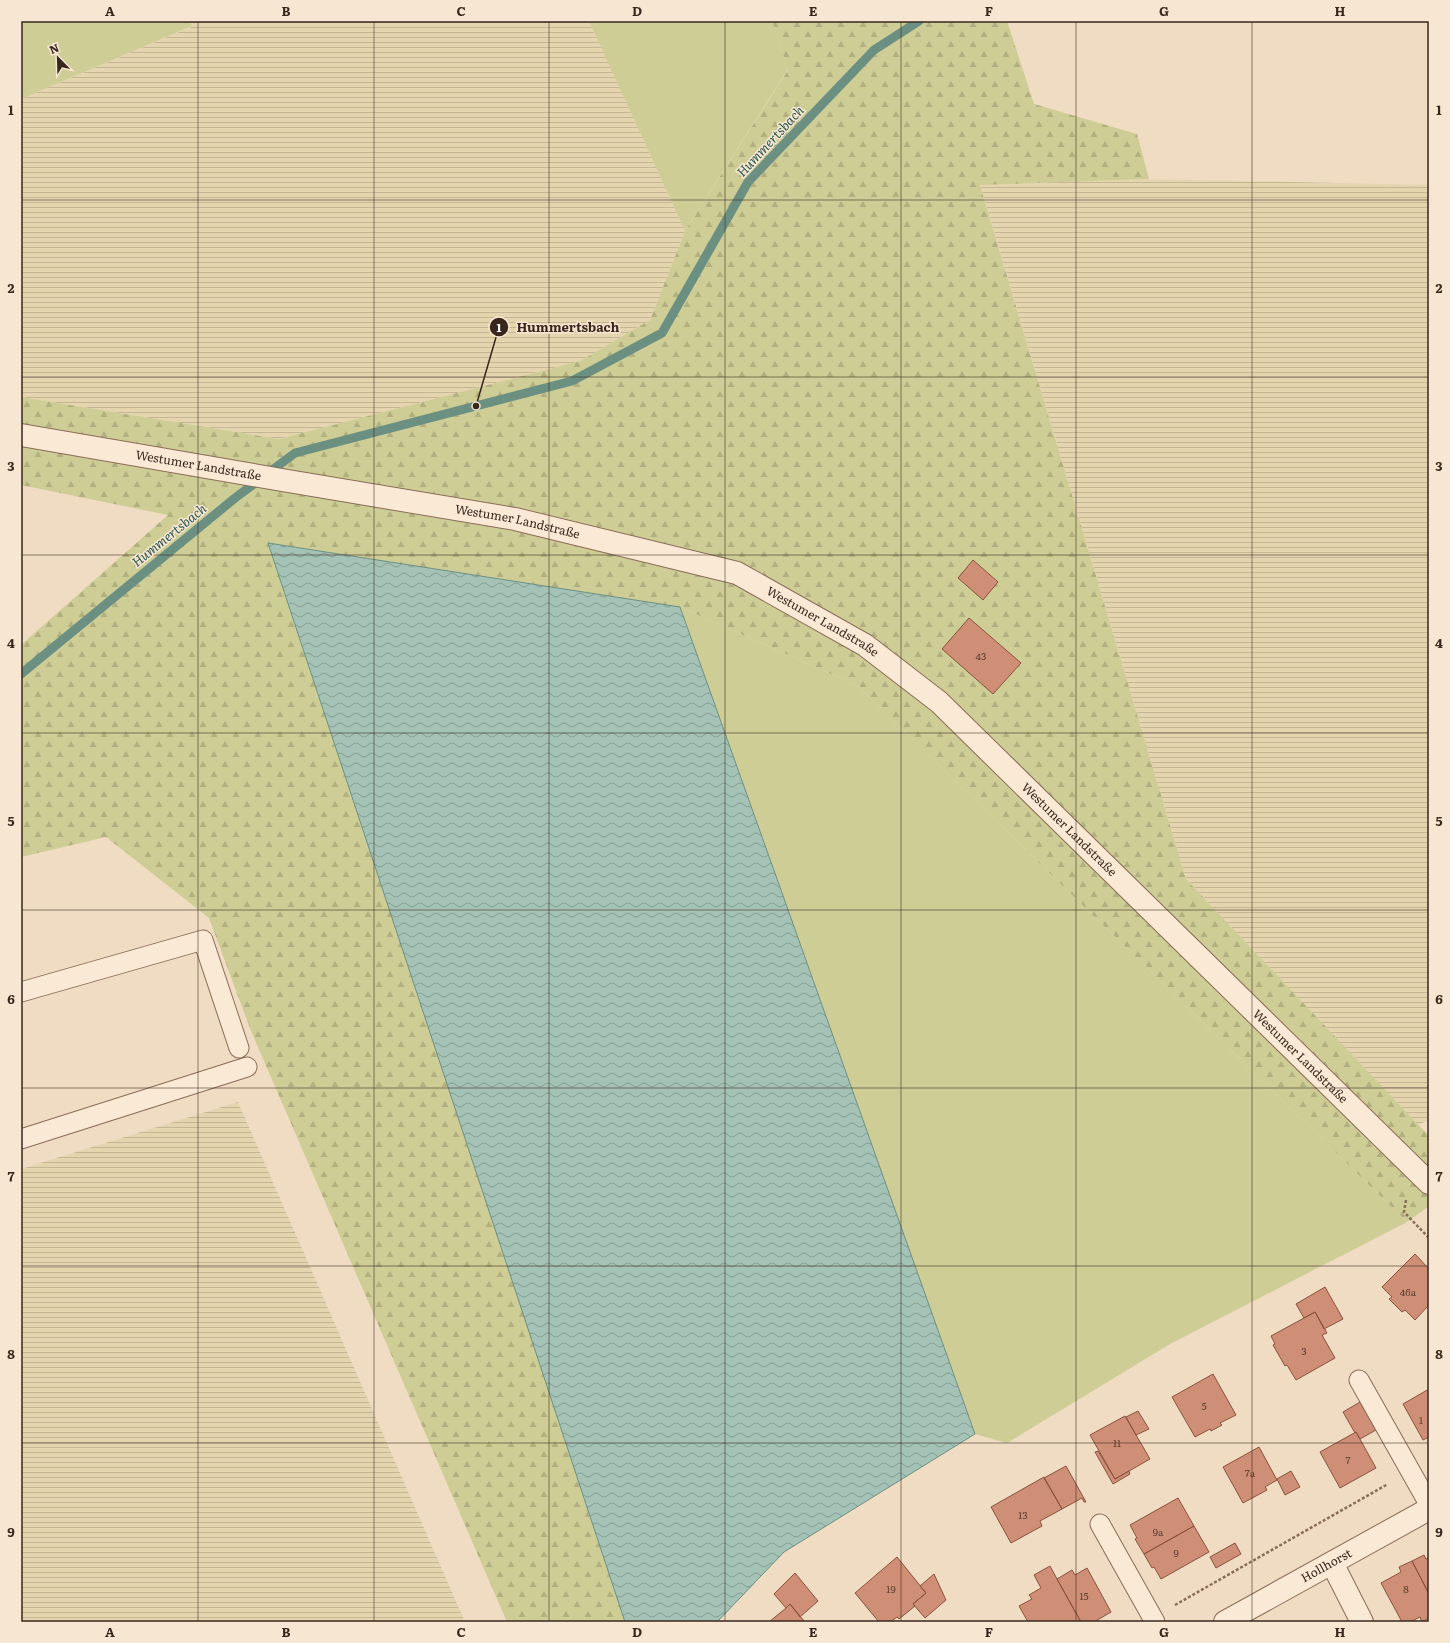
<svg xmlns="http://www.w3.org/2000/svg" width="1450" height="1643" font-family="Literata,serif">
<defs>
<pattern id="farmland-rules" width="6" height="5" patternUnits="userSpaceOnUse"><rect width="6" height="5" fill="#e5d5af"/><path d="M0 2.5h6" fill="none" stroke="#c5b796"/></pattern>
<pattern id="forest-firs" width="22" height="20" patternUnits="userSpaceOnUse"><rect width="22" height="20" fill="#cecd95"/><path d="M5 1l3.5 6h-7zM16 11l3.5 6h-7z" fill="#b2b080"/></pattern>
<pattern id="water-waves" width="16" height="10" patternUnits="userSpaceOnUse"><rect width="16" height="10" fill="#a4c2b5"/><path d="M0 5q4-4 8 0t8 0" fill="none" stroke="#879e93"/></pattern>
</defs>
<rect width="100%" height="100%" fill="#efdcc2"/>
<!-- farmland -->
<path fill="url(#farmland-rules)" d="M189 21H589L685 231 650 320 580 361 279 439 21 397V99L191 27Z
M1149 179 1429 185V1120L1418 1125 1186 879 980 184Z
M238 1102 465 1622H21V1169Z"/>
<!-- grass -->
<path fill="#cecd95" d="M21 21H189L192 26 21 99Z
M589 21H772L788 69 685 231Z
M680 607 858 686 1407 1222 1170 1344 1007 1443 975 1434Z"/>
<!-- forest -->
<path fill="url(#forest-firs)" d="M772 21H1007L1034 104 1137 134 1149 179 980 185 1186 879 1429 1136V1206L1407 1222 858 686 680 607 268 543 625 1622H507L251 1031 209 918 106 837 21 857V645L168 515 21 485V397L279 439 580 361 650 320 685 231 788 70Z"/>
<!-- water -->
<path fill="url(#water-waves)" stroke="#6b9082" d="M268 543 680 607 975 1434 784 1552 717 1622H625Z"/>
<g fill="none" stroke-linecap="round" stroke-linejoin="round">
<!-- stream -->
<path stroke="#6b9082" stroke-width="9" d="M21 674 235 498 295 453 572 381 662 333 748 182 874 50 919 21"/>
</g>
<!-- building -->
<path fill="#cf8f76" stroke="#8a523d" d="M973 560 998 582 983 600 958 578Z
M969 618 1021 663 993 694 942 649Z
M1415 1254 1429 1269V1305L1415 1320 1405 1310 1402 1312 1389 1299 1392 1297 1382 1287Z
M1325 1287 1343 1319 1324 1329 1315 1312 1304 1318 1296 1304Z
M1315 1312 1327 1333 1322 1335 1335 1358 1296 1380 1287 1365 1285 1366 1273 1345 1275 1344 1271 1336Z
M1213 1374 1236 1415 1220 1423 1222 1425 1211 1431 1210 1429 1195 1437 1172 1397Z
M1429 1389V1437L1423 1440 1403 1404Z
M1360 1402 1376 1430 1360 1439 1356 1432 1355 1433 1343 1412Z
M1138 1411 1149 1429 1136 1435 1126 1417Z
M1125 1416 1150 1459 1115 1479 1090 1435Z
M1356 1432 1376 1468 1340 1488 1320 1452Z
M1259 1447 1277 1480 1265 1487 1267 1490 1243 1503 1223 1467Z
M1098 1451 1115 1479 1129 1471 1130 1474 1113 1484 1095 1452Z
M1066 1466 1086 1502H1084L1082 1498 1062 1509 1044 1478Z
M1291 1471 1300 1487 1285 1495 1277 1479Z
M1044 1477 1062 1509 1040 1521 1042 1526 1011 1543 991 1507Z
M1178 1498 1194 1526 1144 1554 1135 1539 1137 1538 1130 1525Z
M1194 1526 1209 1552 1161 1579 1154 1567 1152 1568 1144 1554Z
M1235 1543 1241 1554 1216 1568 1210 1557Z
M1424 1555 1426 1559 1429 1558V1594L1412 1561Z
M897 1557 926 1593 913 1604 915 1606 899 1619 897 1617 890 1622H879L855 1593Z
M1412 1561 1429 1594V1618L1422 1622 1420 1617 1410 1622H1402L1381 1583 1401 1572 1399 1567Z
M1050 1566 1057 1579 1081 1622H1028L1019 1606 1032 1599 1029 1595 1041 1588 1034 1575Z
M1087 1568 1111 1612 1094 1622H1081L1057 1579 1072 1570 1075 1575Z
M795 1573 818 1601 800 1617 790 1604 786 1608 774 1594Z
M934 1574 946 1600 925 1618 913 1604 926 1593 920 1586Z
M790 1604 805 1622H769L786 1608Z"/>
<g fill="none" stroke-linecap="round" stroke-linejoin="round">
<defs>
<path id="service" d="M21 992 203 940 239 1048
M21 1139 247 1067
M1359 1380 1429 1504
M1100 1524 1155 1622"/>
<g id="minor">
<path id="s1" d="M21 435 282 480 515 519 737 573 865 645 939 702 1429 1183"/>
<path d="M1332 1563 1362 1622"/>
<path id="s2" d="M1225 1622 1429 1509"/>
</g>
</defs>
<!-- service casing -->
<use href="#service" stroke="#8a6c58" stroke-width="21"/>
<!-- minor casing -->
<use href="#minor" stroke="#8a6c58" stroke-width="24"/>
<!-- path -->
<path stroke="#8a6c58" stroke-width="2.5" stroke-dasharray="3 2" stroke-linecap="butt" d="M1406 1200 1404 1212 1429 1238
M1175 1605 1388 1484"/>
<!-- service -->
<use href="#service" stroke="#faead5" stroke-width="19"/>
<!-- minor -->
<use href="#minor" stroke="#faead5" stroke-width="22"/>
</g>
<!-- grid -->
<path fill="none" stroke="#39271d" stroke-width="1" stroke-opacity="0.55" d="M198 21V1622M374 21V1622M549 21V1622M725 21V1622M901 21V1622M1076 21V1622M1252 21V1622M21 200H1429M21 377H1429M21 555H1429M21 733H1429M21 910H1429M21 1088H1429M21 1266H1429M21 1443H1429"/>
<g text-anchor="middle" stroke-width="3" stroke-linejoin="round" paint-order="stroke">
<!-- number labels -->
<g font-size="10" fill="#5e4133">
<text x="981" y="660">43</text>
<text x="1408" y="1296">46a</text>
<text x="1304" y="1355">3</text>
<text x="1204" y="1410">5</text>
<text x="1421" y="1424">1</text>
<text x="1117" y="1447">11</text>
<text x="1348" y="1464">7</text>
<text x="1250" y="1477">7a</text>
<text x="1023" y="1519">13</text>
<text x="1158" y="1536">9a</text>
<text x="1176" y="1557">9</text>
<text x="891" y="1593">19</text>
<text x="1406" y="1593">8</text>
<text x="1084" y="1600">15</text>
</g>
<!-- street labels -->
<g font-size="12" fill="#39271d" stroke="#f7e7d2">
<text dy="4" stroke="none"><textPath href="#s1" startOffset="180">Westumer Landstraße</textPath></text>
<text dy="4" stroke="none"><textPath href="#s1" startOffset="504">Westumer Landstraße</textPath></text>
<text dy="4" stroke="none"><textPath href="#s1" startOffset="828">Westumer Landstraße</textPath></text>
<text dy="4" stroke="none"><textPath href="#s1" startOffset="1152">Westumer Landstraße</textPath></text>
<text dy="4" stroke="none"><textPath href="#s1" startOffset="1476">Westumer Landstraße</textPath></text>
<text dy="4" stroke="none"><textPath href="#s2" startOffset="116">Hollhorst</textPath></text>
</g>
<!-- water labels -->
<g font-size="13" font-style="italic" fill="#2c5950" stroke="#f7e7d2">
<text transform="translate(770 141) rotate(-47)" y="5">Hummertsbach</text>
<text transform="translate(169 535) rotate(-39)" y="5">Hummertsbach</text>
</g>
</g>
<!-- callouts -->
<path fill="none" stroke="#39271d" stroke-width="1.5" d="M476 406L499 327"/>
<g fill="#39271d" stroke="#f7e7d2" stroke-width="1.5">
<circle cx="476" cy="406" r="4"/>
<circle cx="499" cy="327" r="10"/>
</g>
<g font-size="12" text-anchor="middle" font-weight="bold" fill="#fff">
<text x="499" y="332">1</text>
</g>
<g font-size="13" text-anchor="middle" font-weight="bold" fill="#39271d" stroke="#f7e7d2" stroke-width="3" stroke-linejoin="round" paint-order="stroke">
<text x="568" y="332">Hummertsbach</text>
</g>
<!-- border -->
<rect width="1450" height="1643" fill="none" stroke="#f7e7d2" stroke-width="44"/>
<!-- north arrow -->
<g transform="translate(58 58) rotate(337)" stroke="#f7e7d2" stroke-width="3" paint-order="stroke">
<path d="M0-3L7 15L0 10L-7 15Z" fill="#39271d"/>
<text y="-6" font-size="11" font-weight="bold" text-anchor="middle" fill="#39271d">N</text>
</g>
<rect x="22" y="22" width="1406" height="1599" fill="none" stroke="#39271d" stroke-width="1.5"/>
<g font-size="13" text-anchor="middle" font-weight="bold" fill="#39271d">
<text x="110" y="16">A</text>
<text x="286" y="16">B</text>
<text x="461" y="16">C</text>
<text x="637" y="16">D</text>
<text x="813" y="16">E</text>
<text x="989" y="16">F</text>
<text x="1164" y="16">G</text>
<text x="1340" y="16">H</text>
<text x="11" y="115">1</text>
<text x="1439" y="115">1</text>
<text x="11" y="293">2</text>
<text x="1439" y="293">2</text>
<text x="11" y="471">3</text>
<text x="1439" y="471">3</text>
<text x="11" y="648">4</text>
<text x="1439" y="648">4</text>
<text x="11" y="826">5</text>
<text x="1439" y="826">5</text>
<text x="11" y="1004">6</text>
<text x="1439" y="1004">6</text>
<text x="11" y="1181">7</text>
<text x="1439" y="1181">7</text>
<text x="11" y="1359">8</text>
<text x="1439" y="1359">8</text>
<text x="11" y="1537">9</text>
<text x="1439" y="1537">9</text>
<text x="110" y="1637">A</text>
<text x="286" y="1637">B</text>
<text x="461" y="1637">C</text>
<text x="637" y="1637">D</text>
<text x="813" y="1637">E</text>
<text x="989" y="1637">F</text>
<text x="1164" y="1637">G</text>
<text x="1340" y="1637">H</text>
</g>
</svg>
